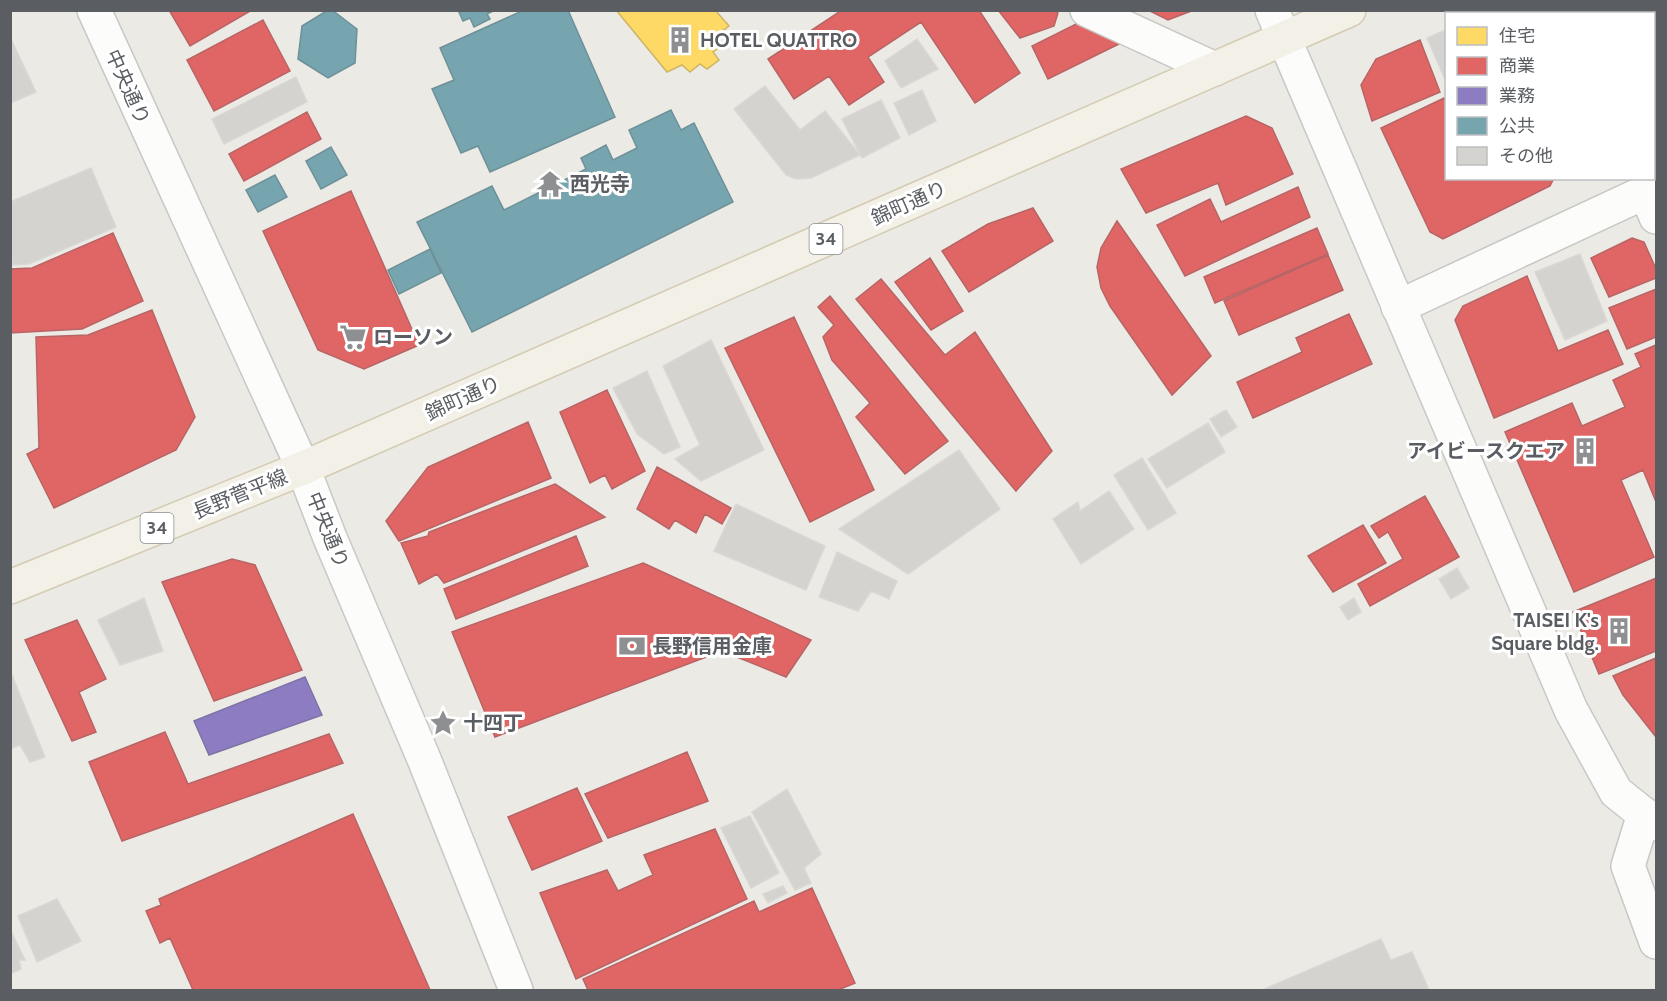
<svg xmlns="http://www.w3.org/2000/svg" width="1667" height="1001" font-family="Cabin,'Noto Sans JP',sans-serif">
<rect width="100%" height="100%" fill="#ebeae5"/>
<!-- homes -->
<path fill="#ffd966" stroke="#ceb465" stroke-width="1.5" d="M616 10H715L729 26 716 36 723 45 713 52 719 60 707 69 700 64 690 72 682 65 667 72Z"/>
<!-- shops -->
<path fill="#e06666" stroke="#b86465" stroke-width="1.5" d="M169 10H252L190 46Z
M842 10H979L1020 73 975 103 921 22 868 57 884 82 849 105 829 76 794 99 768 59Z
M998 10H1053L1058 13 1054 26 1020 38Z
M1148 10H1194L1168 20Z
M263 20 290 71 214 111 187 60Z
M1080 22 1123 42 1048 79 1032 46Z
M1420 40 1440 92 1372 121 1361 85 1376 59Z
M1444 98 1446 102V178H1554L1550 186 1443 239 1430 232 1381 128Z
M307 112 321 139 244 181 229 154Z
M1246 116 1272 128 1293 174 1226 205 1218 183 1146 213 1121 169Z
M1298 187 1310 217 1185 276 1157 225 1210 199 1221 222Z
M351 191 419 345 364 369 318 350 263 231Z
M1033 208 1053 241 969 292 942 251 988 224Z
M1117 221 1211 356 1172 395 1110 306 1101 288 1097 267 1101 248Z
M1317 228 1328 254 1215 303 1204 277Z
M113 233 143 301 82 329 10 333V269L32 268Z
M1632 238 1644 242 1656 269V278L1609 297 1591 258Z
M1328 255 1343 290 1239 335 1224 301Z
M930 258 963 311 931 330 895 282Z
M1527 276 1558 351 1608 330 1623 364 1494 418 1455 320 1463 306Z
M881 279 945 355 975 332 1052 451 1016 491 856 299Z
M1656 289V337L1627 349 1609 308Z
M830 296 948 441 905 474 856 417 870 403 832 360 823 337 834 325 818 307Z
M152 310 195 417 176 450 54 508 27 454 39 448 36 337 88 335Z
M1349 314 1372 364 1253 418 1237 382 1302 352 1296 338Z
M794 317 874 490 810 522 725 348Z
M1656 345V502L1643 470 1621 480 1654 557 1574 592 1505 432 1572 403 1582 426 1625 407 1613 380 1641 367 1635 354Z
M607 390 645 471 612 489 605 475 590 483 560 412Z
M528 422 551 478 399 541 386 521 428 467Z
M657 467 731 508 722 524 705 514 696 533 675 520 669 529 637 509Z
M555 484 605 517 444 583 437 574 419 584 401 543 428 536 429 532Z
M1425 496 1459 557 1370 606 1358 584 1403 559 1388 532 1379 538 1371 526Z
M1363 525 1386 563 1333 592 1308 556Z
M576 536 588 566 456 619 444 589Z
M232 559 255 565 302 670 214 701 162 582Z
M643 563 811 640 786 677 722 651 495 737 452 632Z
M1656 578V651L1599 674 1573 612Z
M77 620 106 679 79 692 96 732 72 741 25 640Z
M1656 658V737L1623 695 1613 676Z
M165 732 188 784 329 734 343 763 122 841 89 762Z
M687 752 708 801 608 838 585 794Z
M577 788 602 841 532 870 508 817Z
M353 814 430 990H193L170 938 160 943 146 911 161 905 159 899Z
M715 829 747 899 576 979 540 893 607 870 618 891 653 875 644 855Z
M812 888 855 983 838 990H588L583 979 754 901 759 912Z"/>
<!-- offices -->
<path fill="#8e7cc3" stroke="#7e73a6" stroke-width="1.5" d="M305 677 322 715 209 755 194 721Z"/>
<!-- public -->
<path fill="#76a5af" stroke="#6e9098" stroke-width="1.5" d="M328 10H332L357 29 355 63 328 78 298 59 302 26Z
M458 10H495L487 14 490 19 474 27 470 18 463 21Z
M524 10H568L615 117 490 172 478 146 461 153 432 89 454 80 440 48Z
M671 110 681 130 694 123 733 202 472 332 417 222 492 186 504 210 586 169 581 158 606 145 613 160 637 148 629 130Z
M331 147 347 175 321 189 306 161Z
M275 175 287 197 258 212 246 190Z
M430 249 441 273 399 294 388 270Z"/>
<!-- building -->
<path fill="#d4d3d0" stroke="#dad8d4" stroke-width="1.5" d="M1491 10H1656V27L1654 28V14H1484Z
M1446 30V82L1427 38Z
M10 37 36 92 10 103Z
M917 39 938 69 901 88 885 61Z
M1656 46V93L1654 85V48Z
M296 77 307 102 224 144 212 119Z
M765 86 800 130 825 111 860 155 811 178 796 179 786 175 734 109Z
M922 90 936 121 909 135 894 103Z
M881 100 900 138 862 158 842 119Z
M91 168 116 227 29 264 12 265 10 202Z
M1580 254 1607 321 1565 340 1535 272Z
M711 340 764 450 701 481 675 459 700 445 663 366Z
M647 371 680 447 664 454 637 434 613 388Z
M1226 410 1237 427 1221 437 1210 419Z
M1208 423 1225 452 1167 488 1148 459Z
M959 450 1000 509 908 574 839 529Z
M1142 458 1176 513 1148 530 1114 475Z
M1109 491 1134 529 1081 564 1053 519 1078 502 1080 511Z
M736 504 825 546 806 590 714 551Z
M837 552 897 581 889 599 871 591 858 611 819 597Z
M1457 568 1469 588 1451 599 1439 579Z
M144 598 163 651 120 665 98 620Z
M1354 598 1361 612 1348 620 1340 607Z
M10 670 45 757 30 762 20 745 10 749Z
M787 789 821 854 804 868 811 883 795 890 752 812Z
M750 816 779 873 751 888 721 828Z
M783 886 787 893 768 903 763 894Z
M57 899 81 941 37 962 18 916Z
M10 929 25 960H19L21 969 10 974Z
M1381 939 1391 960 1412 952 1429 990H1262Z"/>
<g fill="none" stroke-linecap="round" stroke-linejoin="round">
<defs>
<path id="street" d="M1087 10 1215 69
M1646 192 1656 217
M1398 307 1656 187
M1644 814 1628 866 1656 942"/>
<path id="secondary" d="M94 10 303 468 330 538 424 759 516 990
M1272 10 1571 710 1616 792 1656 824"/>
<path id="primary" d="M10 587 303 468 1349 10"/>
</defs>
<!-- street casing -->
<use href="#street" stroke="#c7c7c5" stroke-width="36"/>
<!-- secondary casing -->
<use href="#secondary" stroke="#c7c8c7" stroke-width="36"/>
<!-- primary casing -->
<use href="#primary" stroke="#d4cbb2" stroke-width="36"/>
<!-- street -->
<use href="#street" stroke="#fcfcfb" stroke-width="33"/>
<!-- secondary -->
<use href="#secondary" stroke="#fcfcfb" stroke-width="33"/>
<!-- primary -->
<use href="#primary" stroke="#f2f0e7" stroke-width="33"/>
</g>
<!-- icons -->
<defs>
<symbol id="building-bare" viewBox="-9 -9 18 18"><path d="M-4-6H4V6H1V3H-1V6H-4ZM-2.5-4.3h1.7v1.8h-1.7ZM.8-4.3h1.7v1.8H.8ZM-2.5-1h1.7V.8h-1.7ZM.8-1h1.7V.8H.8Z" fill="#8d8f90" stroke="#fff" stroke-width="2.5" paint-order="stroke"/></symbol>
<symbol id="temple-bare" viewBox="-9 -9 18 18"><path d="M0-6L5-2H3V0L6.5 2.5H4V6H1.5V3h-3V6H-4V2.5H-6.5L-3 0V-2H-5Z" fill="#8d8f90" stroke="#fff" stroke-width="2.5" paint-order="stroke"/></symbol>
<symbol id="supermarket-bare" viewBox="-9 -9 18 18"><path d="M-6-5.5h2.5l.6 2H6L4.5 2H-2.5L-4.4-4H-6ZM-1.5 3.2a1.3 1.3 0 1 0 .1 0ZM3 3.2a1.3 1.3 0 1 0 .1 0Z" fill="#8d8f90" stroke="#fff" stroke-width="2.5" paint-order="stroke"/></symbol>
<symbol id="bank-bare" viewBox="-9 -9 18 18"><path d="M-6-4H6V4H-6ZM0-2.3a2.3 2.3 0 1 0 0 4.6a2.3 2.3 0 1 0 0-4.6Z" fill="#8d8f90" stroke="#fff" stroke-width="2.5" paint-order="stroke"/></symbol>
<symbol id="sight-bare" viewBox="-9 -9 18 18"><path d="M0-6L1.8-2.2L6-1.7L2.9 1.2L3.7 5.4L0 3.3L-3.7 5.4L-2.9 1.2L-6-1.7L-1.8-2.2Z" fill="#8d8f90" stroke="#fff" stroke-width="2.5" paint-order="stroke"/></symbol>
</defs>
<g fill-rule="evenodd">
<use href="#building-bare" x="661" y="21" width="38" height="38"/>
<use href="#temple-bare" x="531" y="165" width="38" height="38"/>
<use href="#supermarket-bare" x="334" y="318" width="38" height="38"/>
<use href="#building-bare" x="1566" y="432" width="38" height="38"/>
<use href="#building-bare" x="1600" y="612" width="38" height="38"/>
<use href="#bank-bare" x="613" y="627" width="38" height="38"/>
<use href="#sight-bare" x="424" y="704" width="38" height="38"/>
</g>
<g text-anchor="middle" stroke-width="6" stroke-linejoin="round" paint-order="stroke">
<!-- shield labels -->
<g fill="#fff" stroke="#8c8e92" stroke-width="1.5">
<rect x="809.5" y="224" width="33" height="30" rx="4.5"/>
<rect x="140.5" y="513" width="33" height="30" rx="4.5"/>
</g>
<g font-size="18" font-weight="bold" fill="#5a5e63">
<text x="826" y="245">34</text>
<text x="157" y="534">34</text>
</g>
<!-- poi labels -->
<g font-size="20" font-weight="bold" fill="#5a5e63" stroke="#fff" text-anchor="start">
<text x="700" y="47">HOTEL QUATTRO</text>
<text x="570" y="191">西光寺</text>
<text x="373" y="344">ローソン</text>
<text x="1565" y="458" text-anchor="end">アイビースクエア</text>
<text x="1599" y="627" text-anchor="end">TAISEI K's<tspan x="1599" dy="23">Square bldg.</tspan></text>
<text x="652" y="653">長野信用金庫</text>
<text x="463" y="730">十四丁</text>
</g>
<!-- street labels -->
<g font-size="20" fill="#5a5e63" stroke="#fff">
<text transform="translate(128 87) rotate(66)" y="7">中央通り</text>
<text transform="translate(909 203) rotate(-24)" y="7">錦町通り</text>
<text transform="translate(463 398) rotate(-24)" y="7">錦町通り</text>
<text transform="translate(240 494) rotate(-22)" y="7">長野菅平線</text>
<text transform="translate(328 530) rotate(68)" y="7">中央通り</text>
</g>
</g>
<!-- border -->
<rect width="1667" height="1001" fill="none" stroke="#5a5e63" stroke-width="24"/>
<!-- legend -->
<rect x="1445" y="12" width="210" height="168" fill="#ffffff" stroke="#bdbfc1" stroke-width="1.5"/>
<rect x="1457" y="27" width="30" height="18" fill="#ffd966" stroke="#bdbfc1" stroke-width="1.5"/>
<text x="1499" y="42" font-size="18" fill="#5a5e63">住宅</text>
<rect x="1457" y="57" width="30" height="18" fill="#e06666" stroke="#bdbfc1" stroke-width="1.5"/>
<text x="1499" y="72" font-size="18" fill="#5a5e63">商業</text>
<rect x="1457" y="87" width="30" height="18" fill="#8e7cc3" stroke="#bdbfc1" stroke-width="1.5"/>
<text x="1499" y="102" font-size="18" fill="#5a5e63">業務</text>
<rect x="1457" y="117" width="30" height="18" fill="#76a5af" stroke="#bdbfc1" stroke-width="1.5"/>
<text x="1499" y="132" font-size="18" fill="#5a5e63">公共</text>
<rect x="1457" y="147" width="30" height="18" fill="#d4d3d0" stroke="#bdbfc1" stroke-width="1.5"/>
<text x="1499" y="162" font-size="18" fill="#5a5e63">その他</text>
</svg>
